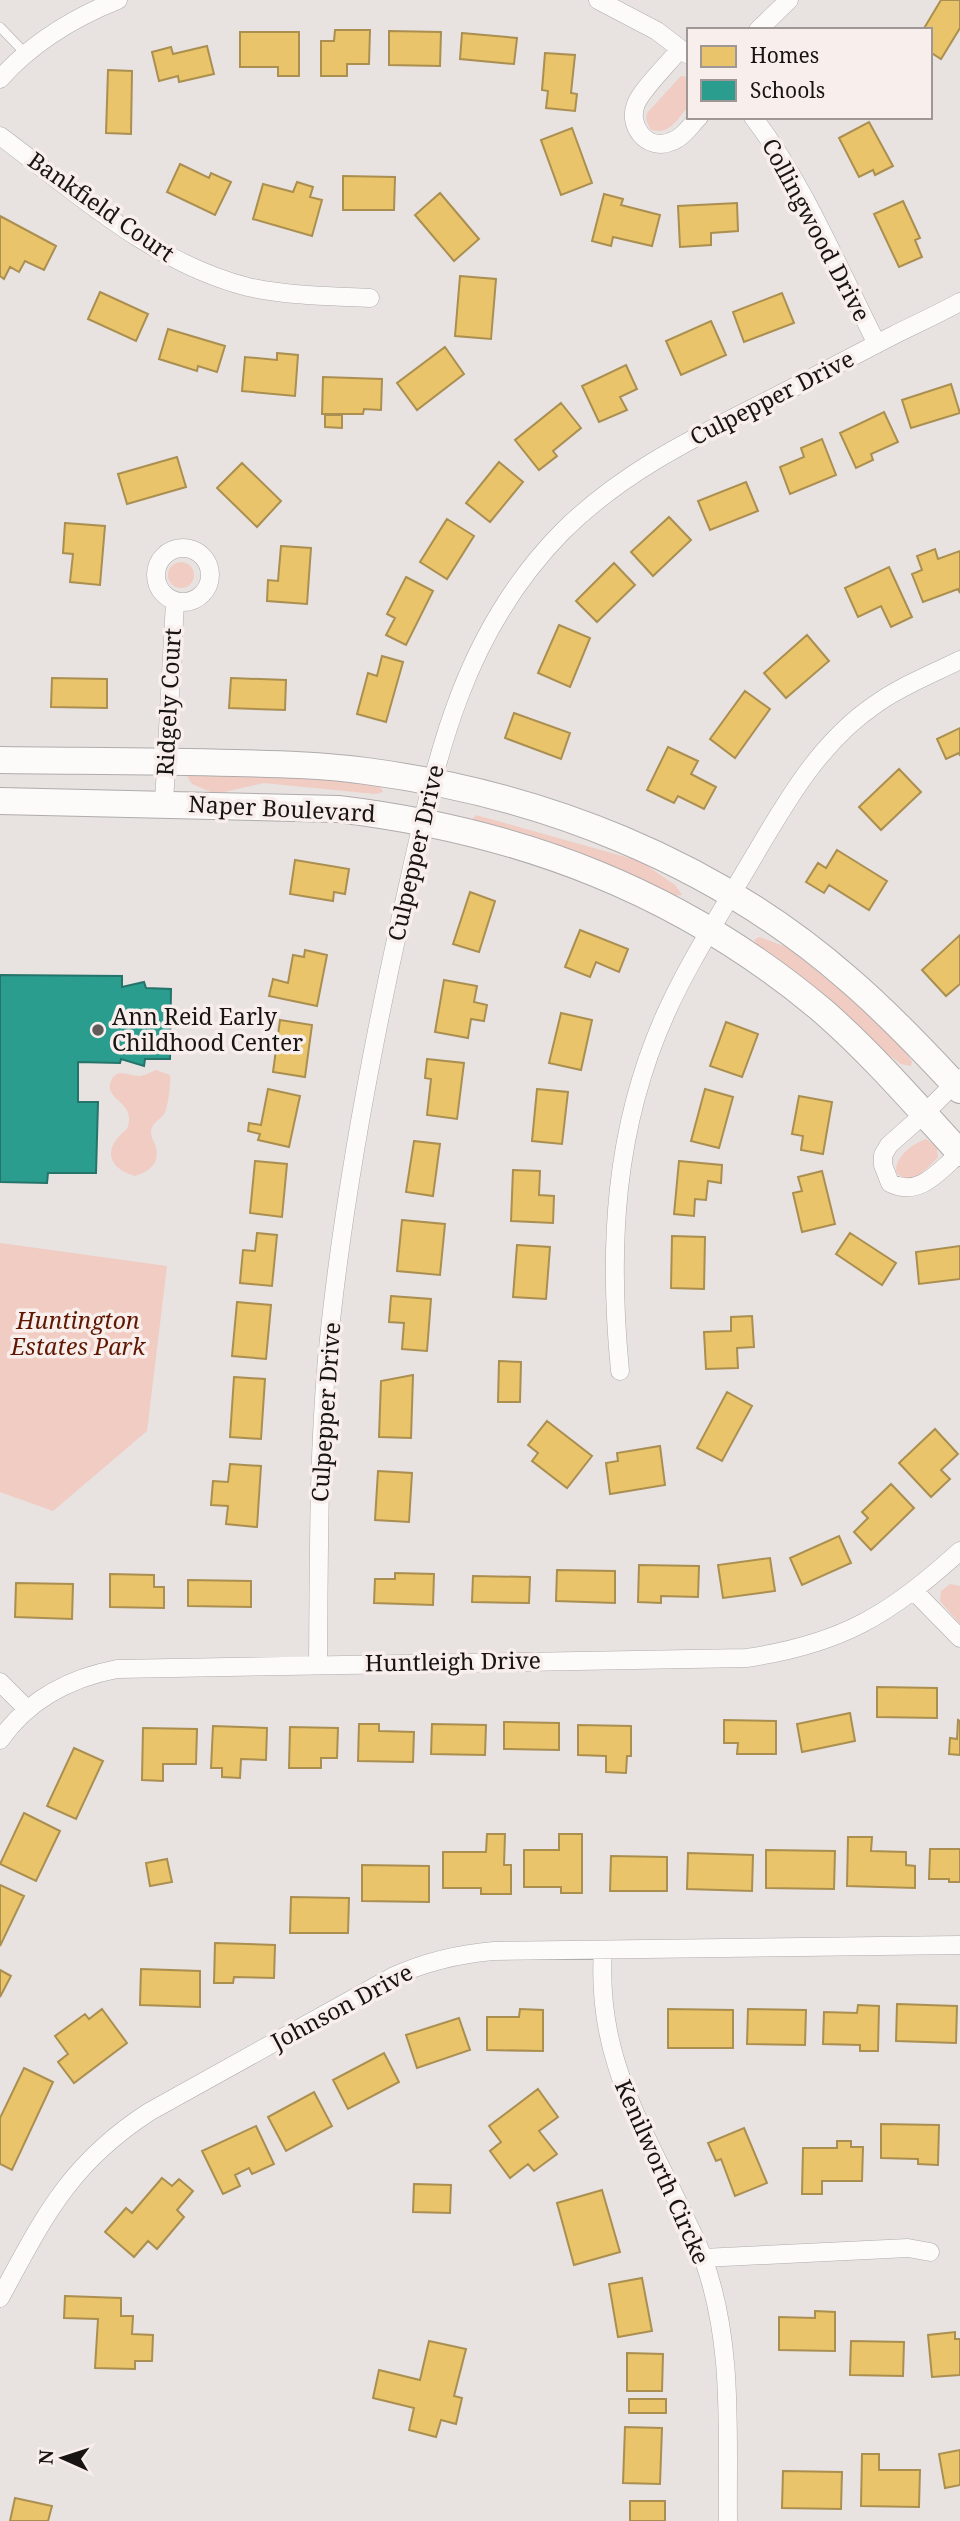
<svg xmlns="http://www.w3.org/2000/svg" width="960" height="2521" font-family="'Noto Serif',serif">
<rect width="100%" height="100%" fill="#e8e2e1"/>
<!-- green -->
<path fill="#f0ccc3" d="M681 76 689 77V106C677 119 669 137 650 129L646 119 647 113Z
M168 575a13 13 0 1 1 26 0a13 13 0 1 1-26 0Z
M190 775 304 777 380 786 383 792 375 794 264 783 220 793 211 792 192 784 187 776Z
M476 815 640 861 675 885 682 895 672 896 474 824 472 820Z
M759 937 787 947 866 1011 898 1040 912 1062 911 1066 901 1064 881 1049 761 950 754 940Z
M156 1070 170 1075C171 1082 168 1109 164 1114 160 1120 151 1123 151 1132 151 1138 155 1143 156 1148 160 1164 148 1172 135 1176 105 1167 104 1147 127 1129 138 1101 103 1101 111 1081 116 1067 130 1076 140 1076 146 1075 151 1072 156 1070Z
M926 1139 937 1147 938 1157C927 1169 908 1190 896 1171 896 1156 912 1144 926 1139Z
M0 1243 167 1266 147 1431 53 1511 0 1492Z
M950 1584 960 1586V1624L940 1601 941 1591Z"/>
<!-- homes -->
<path fill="#e9c46a" stroke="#aa8f50" stroke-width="2" d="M941 0H960V28L941 59 930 52V30H923Z
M335 30H370L369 64H347V76H321V41H334Z
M389 31 441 32 440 66 389 65Z
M240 32H299V76H278V67H240Z
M462 33 517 38 514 64 460 59Z
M207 46 214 74 179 82 178 76 159 81 152 52 171 47 173 54Z
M545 53 575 55 571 93 577 94 575 111 546 108 548 91 542 90Z
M108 70 132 71 131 134 106 133Z
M869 122 893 166 875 175 873 170 859 177 839 138Z
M572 128 592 183 561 195 541 140Z
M180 164 209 178 211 173 231 182 215 215 167 192Z
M343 176 395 177 394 210H343Z
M297 182 313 187 310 197 322 200 312 236 253 219 263 184 293 192Z
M440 193 479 239 454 261 415 215Z
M604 194 623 199 621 205 660 215 652 246 613 237 611 246 592 241Z
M903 201 920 238 915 240 922 257 899 267 874 214Z
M737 203 738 231 711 233V245L680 247 678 206Z
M0 216 56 246 44 270 25 261 19 272 10 267 4 279 0 276Z
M460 276 496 279 491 339 455 336Z
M100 292 148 314 136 341 88 319Z
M782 293 794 323 744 342 733 312Z
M711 321 726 355 681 375 666 341Z
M168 329 225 346 217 372 198 366 197 371 159 359Z
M445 347 464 374 417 410 397 383Z
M277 353 298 355 295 396 242 391 245 357 277 360Z
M626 365 637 389 620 397 627 410 599 422 582 386Z
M323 377 382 379 381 410 364 409 363 414H322Z
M951 384 960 413 911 428 902 400Z
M561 403 581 428 553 451 557 456 539 470 515 440Z
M884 412 898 442 871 454 873 460 856 468 840 433Z
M325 415H342V428L325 427Z
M822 439 836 475 790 494 780 467 804 457 801 448Z
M177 457 186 487 127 504 118 474Z
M499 462 523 482 490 522 466 503Z
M242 463 281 501 257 527 217 488Z
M746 482 758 511 710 530 698 501Z
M669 517 691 540 653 576 631 552Z
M447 519 474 536 447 579 420 562Z
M65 523 105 526 100 585 70 582 73 554 63 553Z
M281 546 311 548 307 604 267 601 268 580 278 581Z
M935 549 938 559 960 551V593L958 589 923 602 912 574 922 570 917 556Z
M614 563 635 585 597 622 576 601Z
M889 567 912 617 891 627 881 606 858 617 845 588Z
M406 577 433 591 406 645 386 635 395 618 387 614Z
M559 625 590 638 570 687 538 673Z
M807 635 829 661 786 698 764 673Z
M382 656 403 662 386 722 357 714 368 673 377 676Z
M52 678 107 679V708L51 707Z
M231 678 286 680 285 710 229 708Z
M745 691 770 709 735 758 710 739Z
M514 713 570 733 561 759 505 738Z
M960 728V756L959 753 946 759 937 739Z
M668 747 698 761 691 774 716 787 704 809 678 796 674 803 647 790Z
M899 769 921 792 881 830 859 807Z
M837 850 887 881 869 910 829 885 824 893 806 882 818 863 826 868Z
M295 860 349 869 345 894 334 892 333 901 290 894Z
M470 892 495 901 479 952 453 944Z
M580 930 628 949 619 972 596 962 590 977 565 967Z
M960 935V984L946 996 922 970Z
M305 950 327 955 317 1006 269 996 273 979 288 983 293 955 304 957Z
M444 980 477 986 474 1002 487 1005 484 1021 471 1019 468 1038 435 1032Z
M561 1013 592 1020 581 1070 549 1063Z
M280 1020 312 1025 305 1077 273 1072Z
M726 1022 758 1034 742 1077 710 1066Z
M427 1059 464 1063 457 1119 427 1115 431 1079 425 1078Z
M268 1089 300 1096 289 1147 258 1140 260 1134 248 1131 249 1123 261 1125Z
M537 1089 568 1092 562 1144 532 1141Z
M705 1089 733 1097 719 1148 691 1141Z
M799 1096 832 1102 823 1154 801 1150 803 1136 792 1134Z
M414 1141 440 1144 433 1196 406 1192Z
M255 1161 287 1164 282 1217 250 1213Z
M679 1161 722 1165 721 1183 708 1181 706 1200 695 1199 694 1216 674 1214Z
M513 1170 540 1171 539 1195 554 1196 553 1223 511 1221Z
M822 1171 835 1224 802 1232 793 1193 802 1191 798 1177Z
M402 1220 445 1224 440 1275 397 1271Z
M257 1233 277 1235 272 1286 240 1283 243 1250 255 1251Z
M850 1233 896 1263 882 1285 836 1254Z
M672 1236 705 1237 704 1289 671 1288Z
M517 1245 550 1247 546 1299 513 1297Z
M960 1246V1279L919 1284 916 1252Z
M391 1296 431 1299 427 1351 402 1349 404 1323 389 1322Z
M237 1302 271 1305 266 1359 232 1356Z
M752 1316 754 1347 737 1348 738 1368 706 1369 704 1332 731 1331V1317Z
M499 1361 521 1362 520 1402H498Z
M413 1375 411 1438 379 1437 381 1381Z
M234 1377 265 1379 261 1439 230 1437Z
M727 1392 752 1406 722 1461 697 1448Z
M547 1421 592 1456 567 1488 532 1461 538 1453 528 1445Z
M935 1429 958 1454 941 1470 950 1479 931 1497 899 1463Z
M660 1446 665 1485 610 1494 606 1463 618 1461 617 1453Z
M230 1464 261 1466 257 1527 226 1524 228 1506 211 1505 213 1481 228 1482Z
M378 1471 412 1473 409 1522 375 1520Z
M891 1484 914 1508 871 1550 854 1532 868 1518 862 1512Z
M839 1536 851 1563 802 1585 790 1558Z
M770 1558 775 1591 723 1598 718 1565Z
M639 1565 699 1566 698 1597 661 1596V1603L638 1602Z
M557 1570 615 1571V1603L556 1601Z
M395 1573 434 1574 433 1605 374 1603 375 1579H395Z
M110 1574 154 1575V1587H164V1608L110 1607Z
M473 1576 530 1577 529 1603 472 1602Z
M188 1580 251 1581V1607L188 1606Z
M16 1583 73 1584 72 1619 15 1617Z
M877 1687 937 1688V1718L877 1717Z
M850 1713 855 1741 802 1752 797 1724Z
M724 1720 776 1721V1754H737L738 1743H724Z
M958 1720 960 1721V1755L949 1754 950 1738 957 1739Z
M504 1722 559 1723V1750L504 1749Z
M359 1724H379V1731L414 1732 413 1762 358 1761Z
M432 1724 486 1725 485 1755 431 1754Z
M578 1725 631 1726V1756H627L626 1773 606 1772V1756L578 1755Z
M213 1726 267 1728 266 1760 241 1759 240 1778 222 1777V1768H211Z
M290 1727 338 1728 337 1758H321V1768H289Z
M143 1728 197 1729 196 1764H163V1781L142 1780Z
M74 1748 103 1761 76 1819 47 1806Z
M24 1813 60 1831 36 1881 0 1864Z
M487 1834H505L504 1865H511V1894H481V1888H443V1852H486Z
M559 1834H582V1893H561V1887H524V1850H559Z
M848 1837H872L871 1851 906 1852V1865L915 1866V1888L847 1886Z
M930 1849H960V1882H949V1879H929Z
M766 1850 835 1851 834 1889 766 1888Z
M688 1853 753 1855 752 1891 687 1889Z
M611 1856 667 1857V1891H610Z
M167 1859 172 1882 150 1886 146 1863Z
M362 1865 429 1866V1902L362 1901Z
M0 1885 24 1896 0 1946Z
M291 1897 349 1898 348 1933H290Z
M215 1943 275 1945 274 1978 234 1977 233 1983H214Z
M141 1969 200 1971V2007L140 2005Z
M0 1970 11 1976 0 1997Z
M897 2004 957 2006 956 2043 896 2041Z
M858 2005 879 2006 878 2051H860V2045L823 2044 824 2012 857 2013Z
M102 2009 127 2043 74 2083 58 2062 68 2054 55 2036 85 2014 89 2019Z
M520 2009 543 2010V2051L487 2050V2017H519Z
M668 2009 733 2010V2048H668Z
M748 2009 806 2010 805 2045 747 2044Z
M459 2018 470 2050 417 2068 406 2035Z
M384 2053 399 2082 348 2109 333 2080Z
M24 2068 53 2082 12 2170 0 2164V2118Z
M538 2089 558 2117 539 2131 557 2154 534 2171 528 2164 510 2178 490 2151 501 2142 489 2126Z
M314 2092 332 2126 286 2151 268 2117Z
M881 2124 939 2125 938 2165 918 2164V2159L881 2158Z
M256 2126 274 2164 252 2174 249 2168 235 2175 240 2186 223 2194 202 2151Z
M744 2128 767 2183 735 2196 721 2159 716 2161 708 2143Z
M837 2141H851V2147H863L862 2181H822V2194H802L803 2148H837Z
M162 2178 172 2186 179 2179 193 2191 177 2210 184 2217 157 2249 148 2241 134 2257 105 2232 126 2208 132 2213Z
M414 2184 451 2185 450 2213 413 2212Z
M602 2190 620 2252 574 2265 557 2203Z
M642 2278 652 2331 618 2337 609 2284Z
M65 2296 121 2298V2316H133L132 2334 153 2335 152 2361H135V2369L95 2368 98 2319 64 2318Z
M815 2311 835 2312V2351L779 2350V2317L815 2318Z
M955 2332V2339H960V2375L932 2377 928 2335Z
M429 2341 466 2349 454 2396 462 2398 456 2424 441 2420 436 2437 409 2430 414 2408 373 2398 379 2370 420 2380Z
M851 2341 904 2342 903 2376 850 2375Z
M627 2353 663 2354 662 2391H627Z
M629 2399H666V2413H629Z
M625 2427 662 2428 660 2484 623 2483Z
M960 2450V2485L945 2488 939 2454Z
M862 2454H879V2470H920L919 2507 861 2506Z
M783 2471 842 2472 841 2509 782 2508Z
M15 2498 52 2506 48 2521H10Z
M630 2501H665V2521H630Z"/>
<!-- schools -->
<path fill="#2a9d8f" stroke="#24746a" stroke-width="2" d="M0 975 122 976V987L144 982 146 988 171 989 170 1059H145L144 1066 121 1059 120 1063 78 1062V1102H98L96 1173H48L47 1183 0 1182Z"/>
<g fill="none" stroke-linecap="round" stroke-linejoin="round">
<defs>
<path id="service" d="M0 27 25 53"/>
<path id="minor" d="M598 0 657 31 687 54
M758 30 789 0
M680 49C669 63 642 89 636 104 627 126 647 151 670 142 683 138 690 126 699 117
M0 79C32 43 73 18 118 0
M753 117C803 182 839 270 877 344
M0 136C77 193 153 263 248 287 288 296 330 296 370 298
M156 575a27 27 0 1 1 54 0a27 27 0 1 1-54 0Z
M164 803 175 602
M960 1078 924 1114 889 1145 883 1155V1165L890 1183C919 1198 939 1171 960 1153
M620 1371C608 1247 614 1128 666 1013 686 968 713 926 738 883 777 819 812 747 876 704 901 686 932 674 960 660
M914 1591 960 1638
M318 1664C319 1562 318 1461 327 1359 341 1211 368 1066 400 921 433 777 454 642 562 532 618 476 685 442 755 407 801 384 847 359 894 335 916 324 938 314 960 302
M0 1682 27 1709
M0 1740C28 1700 70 1678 117 1669L746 1658C842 1644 889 1615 960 1551
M603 1950C596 2052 637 2116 679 2205 687 2223 697 2240 703 2258 734 2342 727 2433 728 2521
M703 2258 908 2248 930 2252
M0 2298C44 2217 69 2164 149 2112L392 1977C425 1962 457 1954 494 1951L960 1945"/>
<path id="secondary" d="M0 760C78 761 156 761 234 763 278 764 322 765 366 771 541 794 713 861 847 978 887 1012 924 1051 960 1090
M0 801 338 809C521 831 682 892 824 1012 873 1055 916 1105 960 1153"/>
</defs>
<!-- service casing -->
<use href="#service" stroke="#afacab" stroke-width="10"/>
<!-- minor casing -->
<use href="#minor" stroke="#afacab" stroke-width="19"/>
<!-- secondary casing -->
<use href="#secondary" stroke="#afacab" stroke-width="28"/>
<!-- service -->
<use href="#service" stroke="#fcfbfa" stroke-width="9"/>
<!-- minor -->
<use href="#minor" stroke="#fcfbfa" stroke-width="18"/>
<!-- secondary -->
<use href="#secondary" stroke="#fcfbfa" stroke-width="26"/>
</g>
<!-- markers -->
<circle fill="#605c5b" stroke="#f8eeeb" stroke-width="2.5" cx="98" cy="1030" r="7"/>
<g text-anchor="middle" stroke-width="7" stroke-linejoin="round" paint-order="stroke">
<!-- street labels -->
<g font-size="23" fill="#171413" stroke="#f8eeeb">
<text transform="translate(101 207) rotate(35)" y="8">Bankfield Court</text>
<text transform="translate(816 230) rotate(62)" y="8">Collingwood Drive</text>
<text transform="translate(772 398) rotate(-27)" y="8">Culpepper Drive</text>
<text transform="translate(169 702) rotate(-87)" y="8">Ridgely Court</text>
<text transform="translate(282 809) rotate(3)" y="8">Naper Boulevard</text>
<text transform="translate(416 853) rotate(-77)" y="8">Culpepper Drive</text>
<text transform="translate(326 1412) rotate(-86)" y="8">Culpepper Drive</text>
<text transform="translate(453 1662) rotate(-1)" y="8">Huntleigh Drive</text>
<text transform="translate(342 2007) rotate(-28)" y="8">Johnson Drive</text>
<text transform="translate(662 2172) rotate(66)" y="8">Kenilworth Circke</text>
</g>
<!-- poi labels -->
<g font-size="23" fill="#171413" stroke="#f8eeeb" text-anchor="start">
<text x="112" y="1025">Ann Reid Early<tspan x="112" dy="26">Childhood Center</tspan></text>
</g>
<!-- park labels -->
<g font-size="23" font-style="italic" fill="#601702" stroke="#f8eeeb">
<text x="78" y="1329">Huntington<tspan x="78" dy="26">Estates Park</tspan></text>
</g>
</g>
<!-- legend -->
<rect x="687" y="28" width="245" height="91" fill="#f8eeeb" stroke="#9e9795" stroke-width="2"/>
<rect x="701" y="46" width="35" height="21" fill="#e9c46a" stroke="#9e9795" stroke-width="2"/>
<text x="750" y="63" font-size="21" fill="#171413">Homes</text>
<rect x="701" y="80" width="35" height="21" fill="#2a9d8f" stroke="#9e9795" stroke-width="2"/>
<text x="750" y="98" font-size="21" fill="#171413">Schools</text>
<!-- north arrow -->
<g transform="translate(63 2458) rotate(273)" stroke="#f8eeeb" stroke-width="5" paint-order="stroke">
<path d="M0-5L12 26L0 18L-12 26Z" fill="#171413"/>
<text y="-10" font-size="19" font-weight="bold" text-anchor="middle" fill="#171413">N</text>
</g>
</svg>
